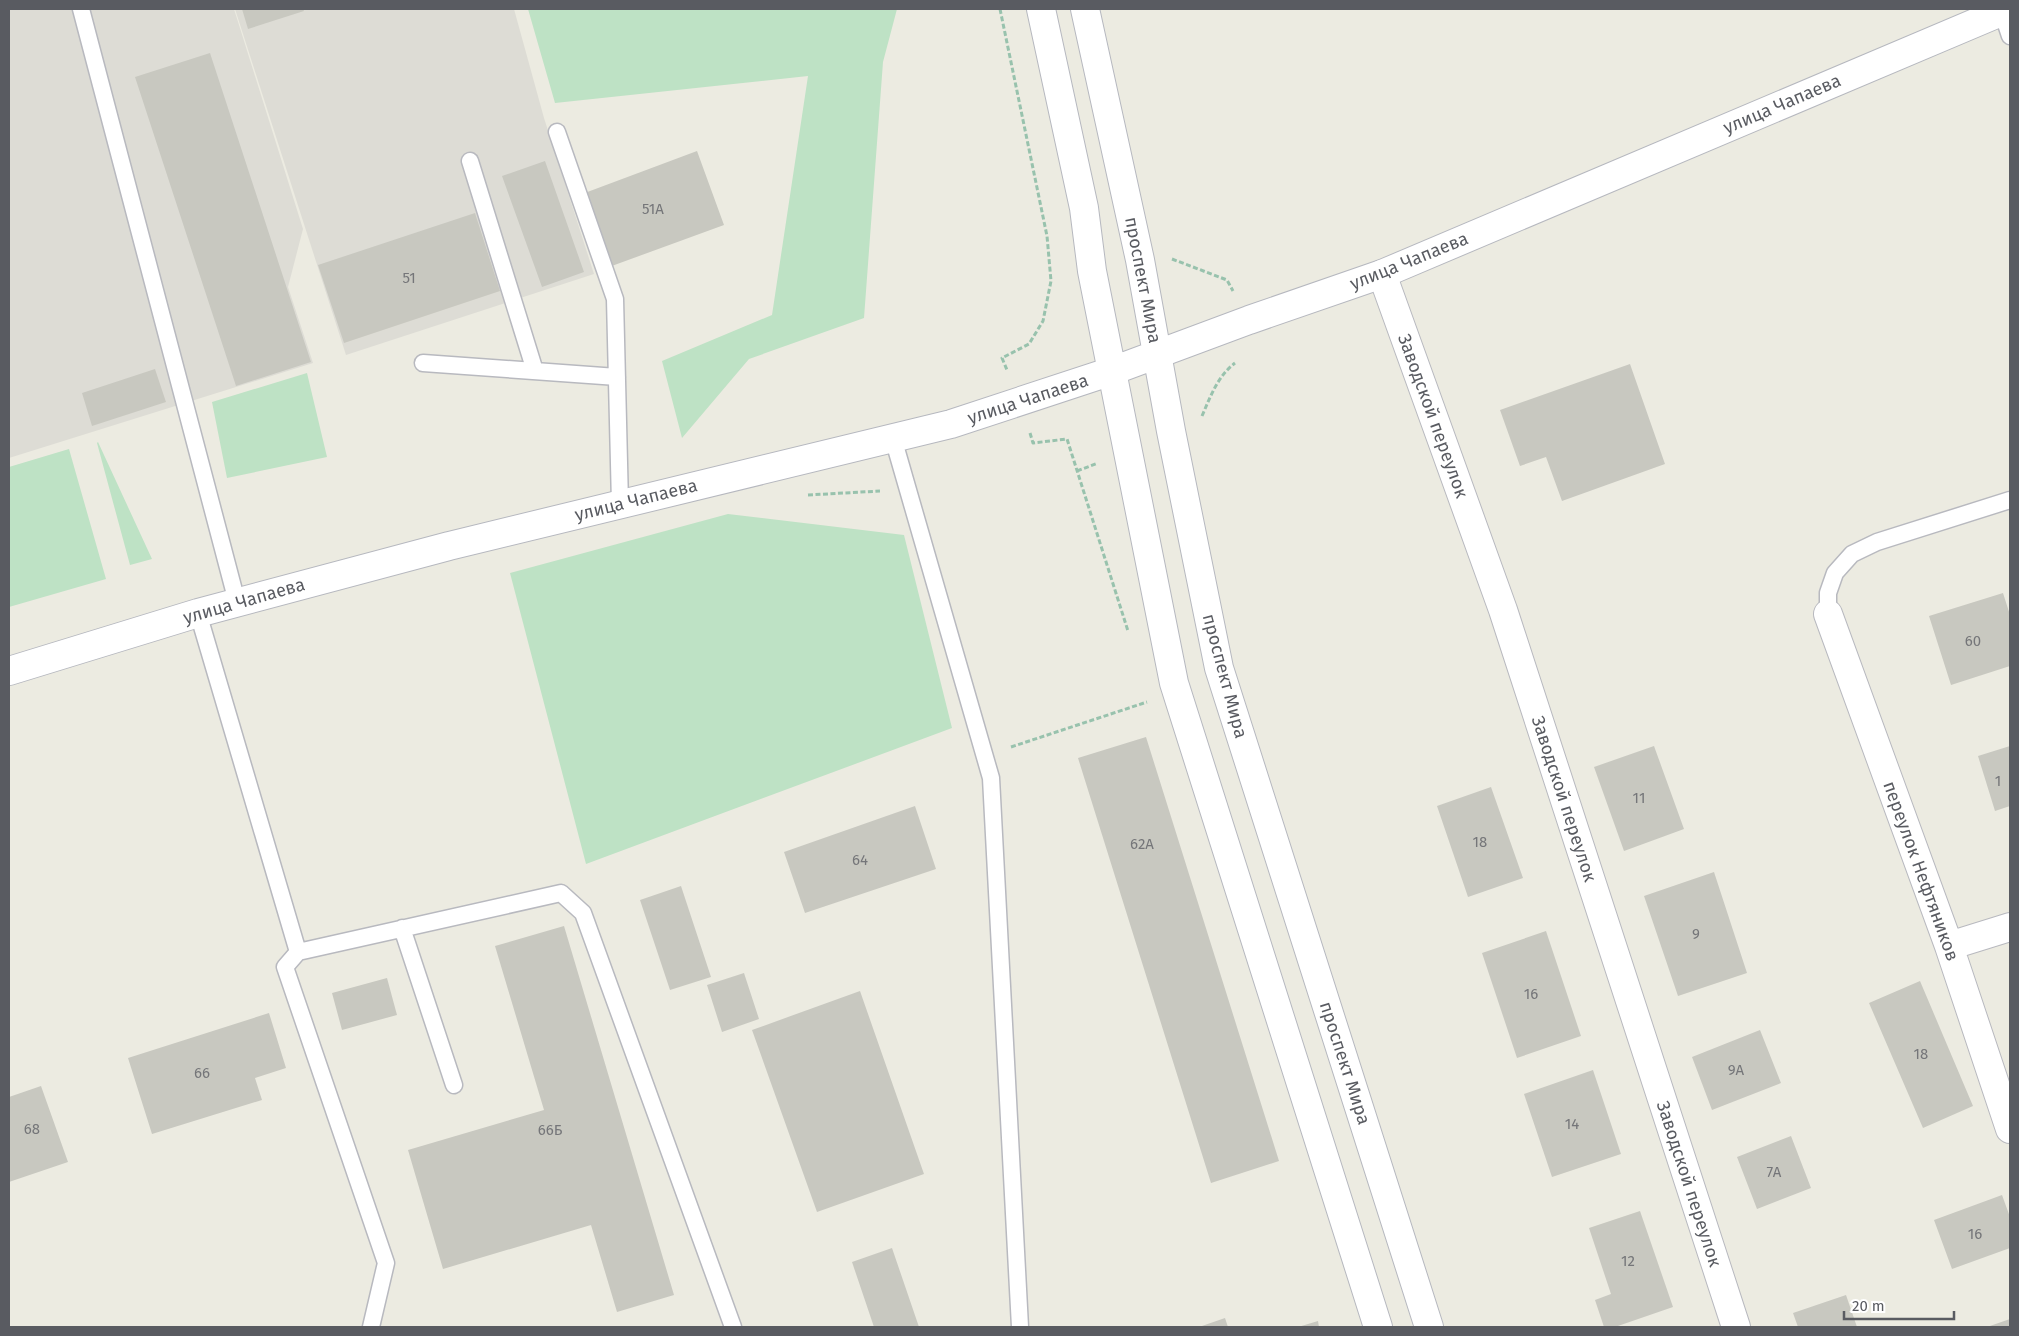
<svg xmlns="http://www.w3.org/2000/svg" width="2019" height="1336" font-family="'Fira Sans',sans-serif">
<rect width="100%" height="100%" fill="#ecebe1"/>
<!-- industrial -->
<path fill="#dddcd5" d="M9 9H234L303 229 288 287 313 363 9 458Z
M235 9H514L544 118 594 274 346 355Z"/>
<!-- green -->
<path fill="#bee2c5" d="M528 9H897L883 62 864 318 749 359 682 438 662 361 772 315 808 76 555 103Z
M307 373 327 457 227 478 212 402Z
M98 442 152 559 130 565 97 443Z
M69 449 106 579 9 607V467Z
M728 514 904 535 952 728 586 864 510 573Z"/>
<!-- building -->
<path fill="#c8c8c0" d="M242 9H303L304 11 248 29Z
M210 53 311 362 236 386 135 77Z
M697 151 724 225 609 267 582 194Z
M545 161 584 272 542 287 502 176Z
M475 213 500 291 344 343 318 265Z
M1630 364 1665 464 1562 501 1546 457 1520 466 1500 410Z
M155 369 166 402 92 426 82 393Z
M2003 593 2010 615V666L1951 685 1929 616Z
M1146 737 1279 1161 1211 1183 1078 758Z
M1654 746 1684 829 1624 851 1594 767Z
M2010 746V806L1995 811 1978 756Z
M1491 787 1523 878 1468 897 1437 806Z
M915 806 936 869 805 913 784 852Z
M1714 872 1747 973 1678 996 1644 896Z
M681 886 711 977 670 990 640 900Z
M564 926 674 1295 617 1312 591 1225 443 1269 408 1150 544 1110 495 946Z
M1546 931 1581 1036 1517 1058 1482 953Z
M744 973 759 1019 722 1032 707 985Z
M387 978 397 1015 342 1030 332 993Z
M1920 981 1973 1106 1923 1128 1869 1003Z
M860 991 924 1174 817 1212 752 1030Z
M269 1013 286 1068 255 1078 262 1100 152 1134 128 1058Z
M1760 1030 1781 1083 1712 1110 1692 1057Z
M1593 1070 1621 1154 1552 1177 1524 1094Z
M41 1086 68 1162 9 1182V1097Z
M1791 1136 1811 1188 1757 1209 1737 1157Z
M2002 1195 2010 1217V1248L1952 1269 1934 1220Z
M1640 1211 1673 1307 1615 1327H1604L1595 1300 1611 1294 1589 1228Z
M892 1248 919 1327H874L852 1262Z
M1846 1295 1857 1327H1798L1793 1313Z
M1225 1318 1228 1327H1199Z
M2010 1319V1327H1987Z
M1318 1321 1319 1327H1298Z"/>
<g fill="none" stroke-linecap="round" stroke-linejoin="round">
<defs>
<path id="lane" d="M81 9 237 602
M2002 12 2010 36
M557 132 615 299 620 504
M470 161 535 371
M423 363 617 377
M893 438 991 778 1020 1327
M198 613 298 952 561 893 583 913 733 1327
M1828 614V593L1835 573 1852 554 1877 542 2010 500
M402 928 454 1085
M298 952 285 967 386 1263 371 1327"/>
<path id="street" d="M1382 274 1503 610 1736 1327
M1828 614 1949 946 2010 1129
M1949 946 2010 927"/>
<path id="secondary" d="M1041 9 1084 208 1092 271 1174 683 1378 1327
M1085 9 1140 260 1171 431 1219 668 1429 1327
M9 671 198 613 449 546 951 424 1112 371 1249 320 1382 274 2008 9"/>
</defs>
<!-- lane casing -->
<use href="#lane" stroke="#b8b9bf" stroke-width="19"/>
<!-- street casing -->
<use href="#street" stroke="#b8b9bf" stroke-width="30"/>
<!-- secondary casing -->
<use href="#secondary" stroke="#b6b8bf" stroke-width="30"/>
<!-- path -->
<path stroke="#98c2ad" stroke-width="3" stroke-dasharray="5 2.5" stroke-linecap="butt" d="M1000 9 1047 236 1051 281 1043 321 1029 344 1002 358 1007 370
M1172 259 1227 280 1233 291
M1202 416C1211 395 1218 376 1235 363
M1030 433 1033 443 1067 439 1128 631
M1077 471 1098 463
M808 495 880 491
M1011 747 1147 702"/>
<!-- lane -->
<use href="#lane" stroke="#fff" stroke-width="16"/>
<!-- street -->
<use href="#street" stroke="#fff" stroke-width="28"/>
<!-- secondary -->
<use href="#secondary" stroke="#fff" stroke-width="28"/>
</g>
<g text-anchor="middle" stroke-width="4.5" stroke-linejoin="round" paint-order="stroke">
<!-- number labels -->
<g font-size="15" fill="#757679">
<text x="653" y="214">51А</text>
<text x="409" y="283">51</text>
<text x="1973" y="646">60</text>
<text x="1998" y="786">1</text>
<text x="1639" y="803">11</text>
<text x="1480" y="847">18</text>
<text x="1142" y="849">62А</text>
<text x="860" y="865">64</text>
<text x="1696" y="939">9</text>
<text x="1531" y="999">16</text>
<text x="1921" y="1059">18</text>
<text x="1736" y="1075">9А</text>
<text x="202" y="1078">66</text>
<text x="1572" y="1129">14</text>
<text x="32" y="1134">68</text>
<text x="550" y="1135">66Б</text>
<text x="1774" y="1177">7А</text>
<text x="1975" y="1239">16</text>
<text x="1628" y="1266">12</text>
</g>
<!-- street labels -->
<g font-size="18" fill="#595b61" stroke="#fff">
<text transform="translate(1782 104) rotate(-23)" y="6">улица Чапаева</text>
<text transform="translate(1409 261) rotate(-22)" y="6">улица Чапаева</text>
<text transform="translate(1143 280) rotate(79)" y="6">проспект Мира</text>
<text transform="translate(1028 399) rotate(-18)" y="6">улица Чапаева</text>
<text transform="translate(1433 416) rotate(70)" y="6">Заводской переулок</text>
<text transform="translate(636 500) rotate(-14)" y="6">улица Чапаева</text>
<text transform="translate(244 601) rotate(-16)" y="6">улица Чапаева</text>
<text transform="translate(1225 676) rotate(75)" y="6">проспект Мира</text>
<text transform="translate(1564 799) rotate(72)" y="6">Заводской переулок</text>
<text transform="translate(1921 871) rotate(70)" y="6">переулок Нефтяников</text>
<text transform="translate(1345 1063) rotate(72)" y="6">проспект Мира</text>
<text transform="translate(1689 1184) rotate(72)" y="6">Заводской переулок</text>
</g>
</g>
<!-- border -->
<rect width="2019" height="1336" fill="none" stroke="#595b61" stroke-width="20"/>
<!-- scale -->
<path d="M1844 1311v8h110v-8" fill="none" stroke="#595b61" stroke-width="2.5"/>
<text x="1852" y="1311" font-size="15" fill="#595b61" stroke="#ffffff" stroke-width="4" paint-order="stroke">20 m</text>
</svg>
